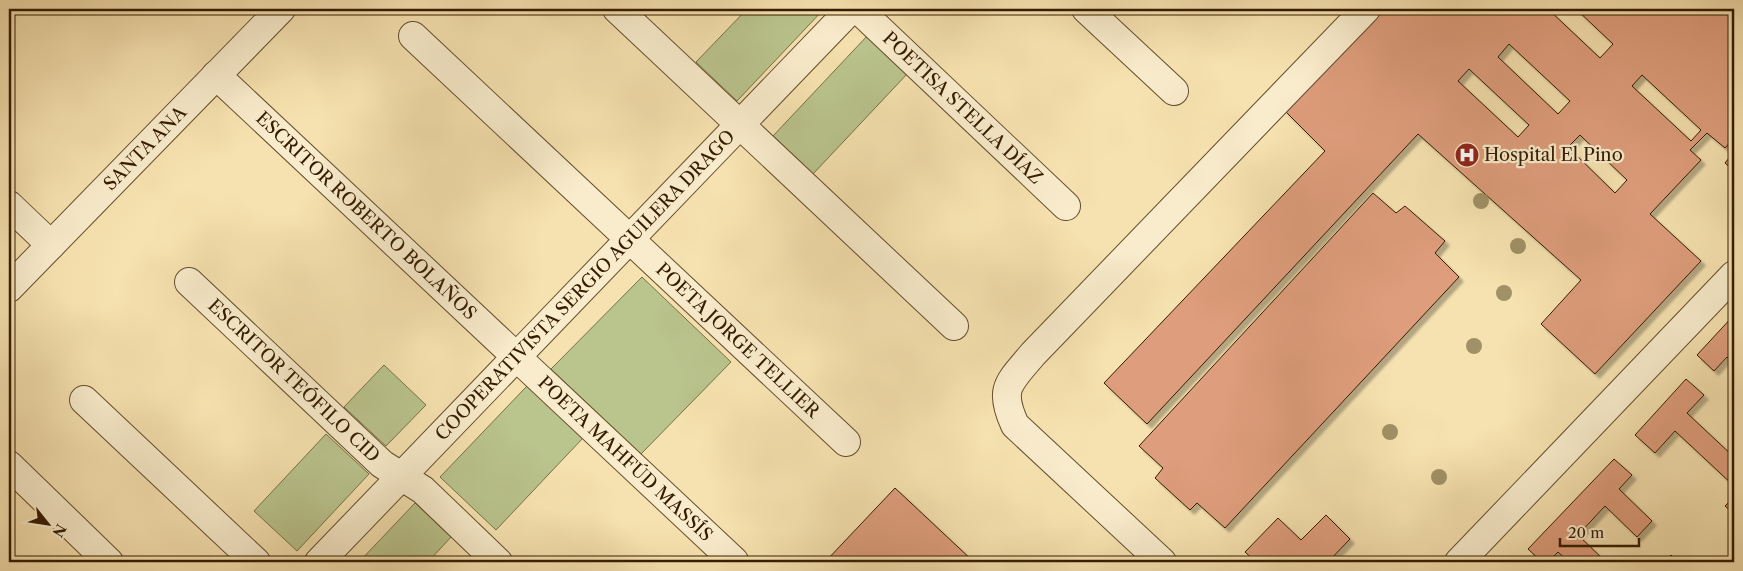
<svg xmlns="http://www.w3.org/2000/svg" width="1743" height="571" font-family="'Libre Caslon Text',serif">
<defs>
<filter id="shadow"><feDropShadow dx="4.5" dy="4.5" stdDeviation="1" flood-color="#0004"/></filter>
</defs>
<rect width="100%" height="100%" fill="#f6e2b0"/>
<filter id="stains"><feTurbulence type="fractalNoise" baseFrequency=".004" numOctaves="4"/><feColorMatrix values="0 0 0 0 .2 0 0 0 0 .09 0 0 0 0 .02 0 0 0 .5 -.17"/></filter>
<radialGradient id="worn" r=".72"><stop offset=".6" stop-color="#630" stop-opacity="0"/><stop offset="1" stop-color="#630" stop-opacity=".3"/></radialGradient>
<!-- green -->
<path fill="#bac48d" stroke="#777046" d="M747 9H824L737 101 696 62Z
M868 35 908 73 813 174 773 136Z
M642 277 731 362 641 454 551 369Z
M384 365 426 405 386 446 344 407Z
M527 386 583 438 496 530 440 477Z
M326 434 369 474 297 551 254 511Z
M415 503 451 537 428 562H359Z"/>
<!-- building -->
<path fill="#de9d7b" stroke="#341c00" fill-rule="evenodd" filter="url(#shadow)" d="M1378 9H1548L1600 58 1613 44 1576 9H1734V138L1725 148 1707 133 1690 150 1701 160 1650 214 1701 261 1595 374 1541 324 1581 280 1418 134 1147 424 1104 383 1325 151 1284 110ZM1509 44 1570 101 1558 114 1498 57ZM1469 69 1529 125 1518 137 1458 81ZM1642 75 1701 130 1691 141 1632 86ZM1580 135 1627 180 1615 193 1568 147Z
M1734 152V171L1725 163Z
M1373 193 1396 213 1405 206 1445 241 1435 253 1459 277 1225 528 1197 503 1190 510 1155 478 1163 468 1139 446Z
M1734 315V364L1727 357 1714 371 1697 355Z
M1686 379 1704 395 1687 413 1734 457V486L1675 431 1655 453 1635 435Z
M1614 459 1632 475 1619 489 1652 521 1637 537 1605 506 1578 535 1606 562H1569L1558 552 1548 562H1542L1528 549Z
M895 488 974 562H825Z
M1734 497V514L1725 506Z
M1326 515 1350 539 1328 562H1256L1245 552 1278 518 1301 540Z
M1671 555 1679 562H1664Z"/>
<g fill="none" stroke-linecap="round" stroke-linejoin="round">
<defs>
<g id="minor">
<path d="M617 9 954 326"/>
<path id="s1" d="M858 9 1066 206"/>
<path d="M1086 9 1174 91"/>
<path id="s2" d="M413 36 846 442"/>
<path id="s3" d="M216 75 734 561"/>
<path d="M9 205 51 245"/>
<path id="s4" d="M189 282 382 464 423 490 498 562"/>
<path id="s5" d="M9 288 281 9"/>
<path d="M84 400 256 562"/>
<path d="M9 465 109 562"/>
<path id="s6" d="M319 562 851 9"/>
<path d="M1162 562 1015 425C998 388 1009 383 1033 354L1366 9"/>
<path d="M1459 562 1734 275"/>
</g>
</defs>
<!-- minor casing -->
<use href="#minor" stroke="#644e2c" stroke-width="30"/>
<!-- minor -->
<use href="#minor" stroke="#f9eccc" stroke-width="28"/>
</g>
<!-- trees -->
<g fill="#a19166">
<circle cx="1481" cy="201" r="8"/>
<circle cx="1518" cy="246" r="8"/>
<circle cx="1504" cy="293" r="8"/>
<circle cx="1474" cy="346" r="8"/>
<circle cx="1390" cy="432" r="8"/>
<circle cx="1439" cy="477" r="8"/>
</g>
<!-- icons -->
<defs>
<symbol id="hospital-disc" viewBox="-11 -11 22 22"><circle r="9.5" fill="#8f2418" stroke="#f9eccc"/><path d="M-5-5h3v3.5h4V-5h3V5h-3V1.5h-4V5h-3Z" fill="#fff"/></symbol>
</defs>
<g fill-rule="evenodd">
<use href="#hospital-disc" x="1453" y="141" width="28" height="28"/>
</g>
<g text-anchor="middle" stroke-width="4.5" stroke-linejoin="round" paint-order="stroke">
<!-- street labels -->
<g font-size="18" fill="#341c00" stroke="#f9eccc">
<text dy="6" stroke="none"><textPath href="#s1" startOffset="144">POETISA STELLA DÍAZ</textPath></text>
<text dy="6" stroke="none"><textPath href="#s5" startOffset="195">SANTA ANA</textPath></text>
<text dy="6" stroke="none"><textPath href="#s3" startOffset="206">ESCRITOR ROBERTO BOLAÑOS</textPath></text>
<text dy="6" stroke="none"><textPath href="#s6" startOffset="384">COOPERATIVISTA SERGIO AGUILERA DRAGO</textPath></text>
<text dy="6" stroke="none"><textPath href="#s2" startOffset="445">POETA JORGE TELLIER</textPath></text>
<text dy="6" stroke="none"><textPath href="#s4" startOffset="144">ESCRITOR TEÓFILO CID</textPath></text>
<text dy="6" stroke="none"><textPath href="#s3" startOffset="561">POETA MAHFÚD MASSÍS</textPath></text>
</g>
<!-- poi labels -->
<g font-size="18" fill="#341c00" stroke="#f9eccc" text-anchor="start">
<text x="1484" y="161">Hospital El Pino</text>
</g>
</g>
<!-- margin -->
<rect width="1743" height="571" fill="none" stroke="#f6e2b0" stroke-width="30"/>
<rect x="10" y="10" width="1723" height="551" fill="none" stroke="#341c00" stroke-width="2.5"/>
<rect x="15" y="15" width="1713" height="541" fill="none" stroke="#341c00"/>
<!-- north arrow -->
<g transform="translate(48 524) rotate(120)" stroke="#f9eccc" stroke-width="4" paint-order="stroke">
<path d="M0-4L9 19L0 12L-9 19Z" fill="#341c00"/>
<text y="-8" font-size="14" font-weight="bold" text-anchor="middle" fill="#341c00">N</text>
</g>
<!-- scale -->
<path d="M1560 538v8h79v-8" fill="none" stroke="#341c00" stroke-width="2.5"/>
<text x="1568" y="538" font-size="15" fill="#341c00" stroke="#f9eccc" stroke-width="4" paint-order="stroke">20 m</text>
<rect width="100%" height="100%" filter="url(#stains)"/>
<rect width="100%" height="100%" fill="url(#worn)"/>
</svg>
